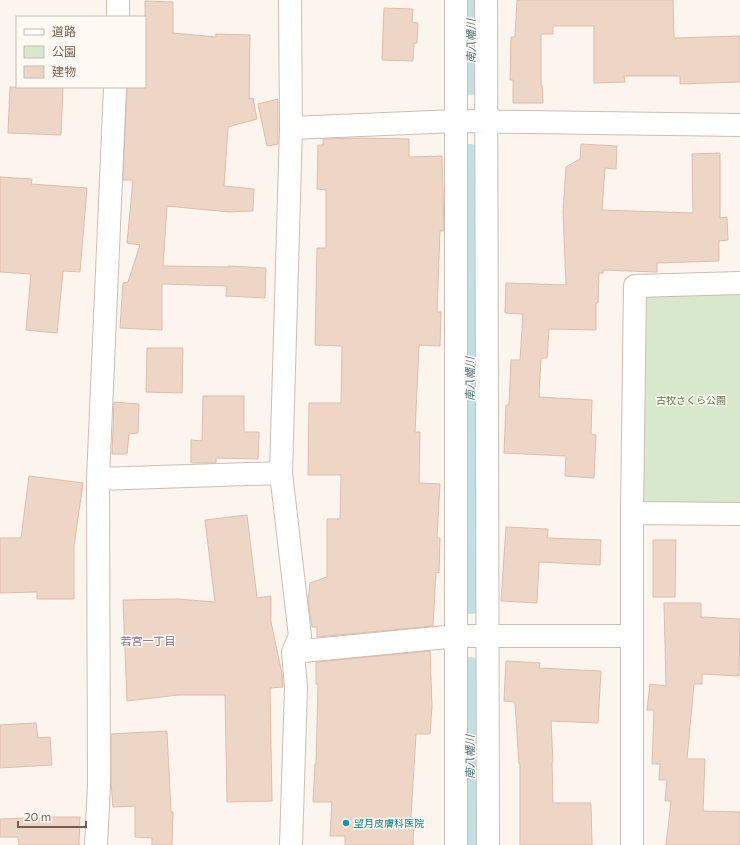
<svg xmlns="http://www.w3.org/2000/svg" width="740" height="845" font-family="Commissioner,'Noto Sans JP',sans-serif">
<rect width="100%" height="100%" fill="#fbf5ed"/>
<!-- green -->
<path fill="#d7e8cc" d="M635 286H740V514L632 513Z"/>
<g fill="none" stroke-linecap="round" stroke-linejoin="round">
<!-- canal -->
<path stroke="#c2dfe3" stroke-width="24" d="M471 83V0
M470 156 471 602
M470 669 471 845"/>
</g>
<!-- building -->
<path fill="#eed6c7" stroke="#dfbda9" d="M517 0H673L674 38 740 36V82L680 84V76H624L625 82 594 83V26H553V34H541V85H542L543 103H513V80H510L511 37H515Z
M145 1 173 2V33L216 37V34L250 35 249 99 253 98 257 119 228 127 224 186 254 189 253 211 229 212 167 206 163 266 228 267V266L266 268 265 298 226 296 227 286 162 284V330L120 328 123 283 128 282 140 245 127 243 133 180H123L127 87H145Z
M384 8 413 9 412 22 418 23 417 43H414L413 61 382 60Z
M10 87H63L61 135 8 133Z
M278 99V144L267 146 258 104Z
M360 138 409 139V157L442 156 444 231H440L437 312H441L440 346 419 345 415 432H420L419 483 440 484 437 538H440L439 573 436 572 433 626 317 637V627H312L308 601 310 583 327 577V519H340L341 475H308L309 403H341L342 346 315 345 317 248H326V190L317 189 318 145H323V139Z
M581 144 617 146 616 169 605 168 602 210 693 213 692 154 720 153V218L727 217 728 240 719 241V261L657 263V272L603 270V273H599L598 303H596V330L549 329 547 358H541L539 397 592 400 591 434 596 435 594 478 565 476 566 456 504 453 506 405H509L511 360H520L523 314 505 313 506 283 566 285 563 212 566 167 580 159Z
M0 177 32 179 31 184 87 188 80 272 63 271 57 333 26 330 31 274 0 272Z
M147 348H183L182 393 146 392Z
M203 396H244V432H259L258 459 216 458V463H191V440L202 441Z
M114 402 139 404 138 433 129 434 127 454H112Z
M29 476 83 483 74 546V599H37V592L0 593V538H21Z
M247 515 257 598 271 596V622L282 674 283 687 270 688 272 801 227 802 225 695H178L127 701 123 600 177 599 215 602 205 520Z
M506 527 548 529 547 538 601 540 600 565 539 562 537 603 501 601Z
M653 540H676L675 597H653Z
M664 603H701V617L740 619 739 676 702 674V684H694L687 759H705L703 811 740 812V845H666L671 801H665L667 780H659L660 764H652L654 710H647L650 684 666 686Z
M430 651 432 707 430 734H416L411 817 414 818 413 845H345V836H330L332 802H313L315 764H316L318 684H316V662Z
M506 661 540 663 539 668 601 671 598 723 551 721 553 762H552L553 803H591L592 845H520V764H519L515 702 504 701Z
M36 723 38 738 50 737 52 765 0 768V725Z
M167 731 171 812H173L172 845H152V838L135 837V806L113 807 111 782V734Z
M53 817H80L79 845H19L18 837H0V819Z"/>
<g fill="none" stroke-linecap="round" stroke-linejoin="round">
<defs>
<path id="minor" d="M290 0 291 128 281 473 300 636 293 652 296 688 291 845
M456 0V845
M486 0 488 845
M118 17V0
M291 128 456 121 740 125
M98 479 281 473
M632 513 740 514
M293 652 457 636H632
M96 845 99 785 98 479 115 87
M632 845V513L635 286 740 283"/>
</defs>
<!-- minor casing -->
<use href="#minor" stroke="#cdbeb3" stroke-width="24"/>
<!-- minor -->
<use href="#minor" stroke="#fff" stroke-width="22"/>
</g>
<!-- markers -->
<circle fill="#0f9aa8" stroke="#fef9f3" stroke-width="1.5" cx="346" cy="823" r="4"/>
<g text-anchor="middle" stroke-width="3" stroke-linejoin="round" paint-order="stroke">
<!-- park labels -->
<g font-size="10" fill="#58784a" stroke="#fef9f3">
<text x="691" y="404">古牧さくら公園</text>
</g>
<!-- culture labels -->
<g font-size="10" fill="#0d838f" stroke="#fef9f3" text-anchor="start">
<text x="354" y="827">望月皮膚科医院</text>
</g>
<!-- water labels -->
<g font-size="11" font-style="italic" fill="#49757e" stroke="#fef9f3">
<text transform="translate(471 41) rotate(-90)" y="4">南八幡川</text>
<text transform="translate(470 379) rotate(-90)" y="4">南八幡川</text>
<text transform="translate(470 757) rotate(-90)" y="4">南八幡川</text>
</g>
<!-- neighbourhood labels -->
<g font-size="11" fill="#83698f" stroke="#fef9f3">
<text x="148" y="645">若宮一丁目</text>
</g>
</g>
<!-- legend -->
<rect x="16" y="16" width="130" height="72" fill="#fef9f3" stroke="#c7bbb2"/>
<rect x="24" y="29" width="20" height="6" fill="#ffffff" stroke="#c7bbb2"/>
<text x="52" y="36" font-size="12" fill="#745e51">道路</text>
<rect x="24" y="46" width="20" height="12" fill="#d7e8cc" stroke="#c7bbb2"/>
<text x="52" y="56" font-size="12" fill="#745e51">公園</text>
<rect x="24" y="66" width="20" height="12" fill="#eed6c7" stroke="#c7bbb2"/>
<text x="52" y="76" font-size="12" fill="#745e51">建物</text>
<!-- scale -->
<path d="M18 821v6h68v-6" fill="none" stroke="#745e51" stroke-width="2"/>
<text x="24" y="821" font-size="12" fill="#745e51" stroke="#fef9f3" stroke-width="3" paint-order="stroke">20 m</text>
</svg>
